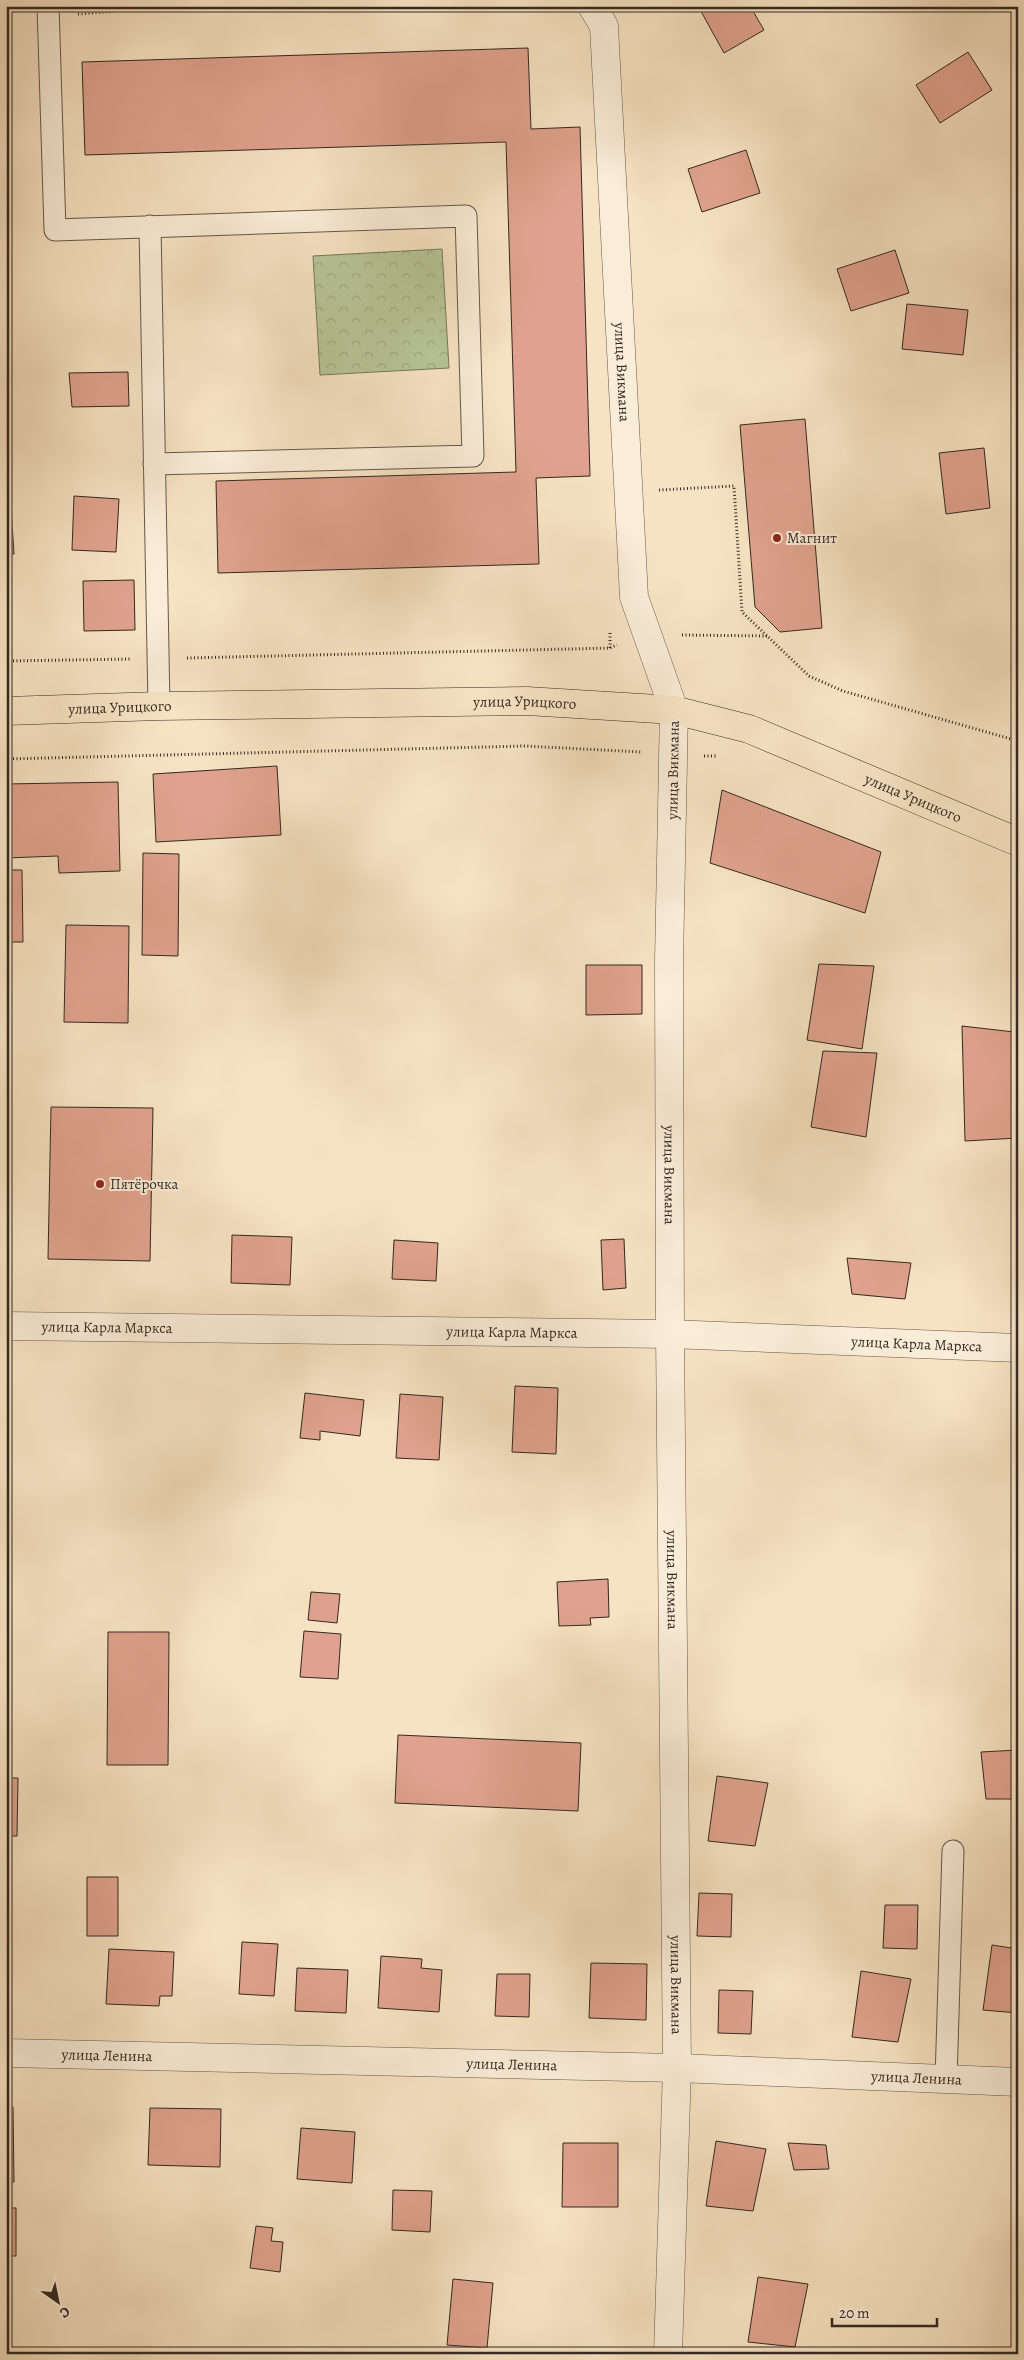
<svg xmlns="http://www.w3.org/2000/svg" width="1024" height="2360" font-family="Alegreya,serif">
<defs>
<pattern id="park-crowns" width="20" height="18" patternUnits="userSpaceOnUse" patternTransform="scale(1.25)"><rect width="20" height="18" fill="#b7c598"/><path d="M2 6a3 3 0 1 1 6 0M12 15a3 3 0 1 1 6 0" fill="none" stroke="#9ea983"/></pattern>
</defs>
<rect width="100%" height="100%" fill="#f7e3c3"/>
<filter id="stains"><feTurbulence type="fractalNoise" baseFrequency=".004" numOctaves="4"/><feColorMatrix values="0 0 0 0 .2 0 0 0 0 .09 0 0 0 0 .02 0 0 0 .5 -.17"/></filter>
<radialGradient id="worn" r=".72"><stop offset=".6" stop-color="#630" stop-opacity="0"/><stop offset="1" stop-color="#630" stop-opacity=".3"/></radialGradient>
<!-- park -->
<path fill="url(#park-crowns)" stroke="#75775d" d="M442 249 449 368 320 375 313 256Z"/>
<!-- building -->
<path fill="#e0a28e" stroke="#332922" d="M698 6H750L764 30 724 53Z
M528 48 531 129 580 127 590 476 536 478 539 564 218 573 216 481 516 472 506 142 85 155 82 62Z
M968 52 992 90 940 123 916 85Z
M746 150 760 193 702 212 688 169Z
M895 250 909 293 851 311 837 269Z
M907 304 968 310 963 355 902 349Z
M128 372 129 406 72 407 69 373Z
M805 419 822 628 780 632 755 607 740 425Z
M984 448 990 508 946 514 939 453Z
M74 496 119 499 116 552 72 550Z
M6 507H11L14 554 6 555Z
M134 580 135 630 84 631 83 581Z
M277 766 281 835 156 842 153 774Z
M118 782 120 871 59 873 58 856 6 858V784Z
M722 790 881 852 865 913 710 863Z
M143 853 179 854 178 956 142 955Z
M6 870H22L23 942H6Z
M66 925 129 926 128 1023 64 1022Z
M819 964 874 966 862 1049 807 1040Z
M586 965H642V1014L586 1015Z
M962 1026 1014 1032 1018 1138 965 1141Z
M823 1051 877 1053 866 1137 811 1127Z
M51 1107 153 1108 150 1261 48 1259Z
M232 1235 292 1237 290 1285 231 1283Z
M624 1239 626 1288 603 1290 601 1240Z
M394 1240 438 1243 436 1281 392 1279Z
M847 1258 911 1263 905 1299 852 1294Z
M515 1386 558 1388 556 1454 512 1452Z
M305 1393 364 1400 360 1436 320 1431V1440L300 1438Z
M400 1394 443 1397 439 1460 396 1458Z
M608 1579 609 1617 590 1618 591 1625 559 1626 557 1582Z
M311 1592 340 1594 337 1623 308 1620Z
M304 1631 341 1634 338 1679 300 1677Z
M108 1632H169L168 1765H107Z
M398 1735 581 1743 578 1811 395 1803Z
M1018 1750V1799H986L981 1752Z
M717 1776 768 1783 755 1846 708 1841Z
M6 1778H18L17 1836H6Z
M87 1877H118V1936H87Z
M699 1893 732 1894 731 1937 697 1936Z
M885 1905H918L917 1949 883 1948Z
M242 1942 278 1944 274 1996 239 1994Z
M992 1945 1018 1949V2013L983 2010Z
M109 1949 174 1952 172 1996H160L159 2006 106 2004Z
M381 1956 422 1959 421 1968 442 1970 439 2012 378 2008Z
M591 1963 647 1964 646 2020 589 2018Z
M297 1968 348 1970 346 2013 295 2011Z
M861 1971 911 1979 898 2042 852 2037Z
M497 1974H530L529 2017 495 2016Z
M719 1990 753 1991 751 2034 718 2033Z
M6 2107H13L14 2182H6Z
M150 2108 221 2109 220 2167 148 2165Z
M301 2128 355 2132 352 2183 297 2179Z
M716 2141 766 2149 753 2211 706 2206Z
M563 2143H618V2207H562Z
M788 2143 826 2145 829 2169 794 2170Z
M393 2190 432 2191 430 2232 392 2230Z
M6 2208H16V2256H6Z
M256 2226 273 2228 271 2241 283 2242 280 2272 250 2268Z
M758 2277 808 2284 795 2347 748 2342Z
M453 2279 493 2283 487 2348 447 2345Z
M958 2349 990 2354H958Z"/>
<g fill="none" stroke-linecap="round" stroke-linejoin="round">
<defs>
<path id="service" d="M48 6 55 230 466 216 473 456 154 464
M150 226 159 706
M946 2080 953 1851"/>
<g id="minor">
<path id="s1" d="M592 6 604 26 634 597 674 710 669 961 670 1334 677 2068 668 2354"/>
<path id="s2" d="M6 1326 670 1334 1018 1348"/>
<path id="s3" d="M6 2053 677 2068 1018 2082"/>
</g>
<g id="primary">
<path id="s4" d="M6 711 159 706 527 701 674 710 749 729 1018 842"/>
</g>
</defs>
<!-- service casing -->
<use href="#service" stroke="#64584a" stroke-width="23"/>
<!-- minor casing -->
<use href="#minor" stroke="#64584a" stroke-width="29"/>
<!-- primary casing -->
<use href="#primary" stroke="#332922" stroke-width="29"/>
<!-- path -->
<path stroke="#332922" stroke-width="3" stroke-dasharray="1 2.5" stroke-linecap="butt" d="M78 14 185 6
M659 490 734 486 742 612 809 676 843 691 1018 741
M682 635 768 636
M610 648V631
M187 658 610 648 617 645
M6 661 131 659
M704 756H718
M6 759 525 746 641 752"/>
<!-- service -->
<use href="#service" stroke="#faedd8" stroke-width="21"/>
<!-- minor -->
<use href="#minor" stroke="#faedd8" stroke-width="28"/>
<!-- primary -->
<use href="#primary" stroke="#f7e3c3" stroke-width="28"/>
</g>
<!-- markers -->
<g fill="#8f2418" stroke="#faedd8" stroke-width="2">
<circle cx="777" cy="538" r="5"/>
<circle cx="100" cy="1184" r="5"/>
</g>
<g text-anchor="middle" stroke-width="4" stroke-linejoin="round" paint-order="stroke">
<!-- street labels -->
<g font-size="15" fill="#332922" stroke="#faedd8">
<text dy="5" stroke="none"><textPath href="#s1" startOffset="370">улица Викмана</textPath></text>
<text dy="5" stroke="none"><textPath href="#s4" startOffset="519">улица Урицкого</textPath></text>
<text dy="5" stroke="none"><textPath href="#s4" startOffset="114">улица Урицкого</textPath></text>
<text transform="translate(673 770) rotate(-89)" y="5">улица Викмана</text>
<text dy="5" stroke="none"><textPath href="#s4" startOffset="924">улица Урицкого</textPath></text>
<text dy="5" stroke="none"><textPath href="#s1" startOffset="1180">улица Викмана</textPath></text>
<text dy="5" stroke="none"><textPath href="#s2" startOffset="101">улица Карла Маркса</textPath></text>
<text dy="5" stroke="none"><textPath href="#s2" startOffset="506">улица Карла Маркса</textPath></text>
<text dy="5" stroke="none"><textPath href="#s2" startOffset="911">улица Карла Маркса</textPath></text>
<text dy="5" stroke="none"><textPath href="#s1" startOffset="1585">улица Викмана</textPath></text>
<text dy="5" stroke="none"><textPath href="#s1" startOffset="1990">улица Викмана</textPath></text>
<text dy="5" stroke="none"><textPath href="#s3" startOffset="101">улица Ленина</textPath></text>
<text dy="5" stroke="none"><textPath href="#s3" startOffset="506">улица Ленина</textPath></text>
<text dy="5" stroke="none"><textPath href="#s3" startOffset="911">улица Ленина</textPath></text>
</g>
<!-- poi labels -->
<g font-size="15" fill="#332922" stroke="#faedd8" text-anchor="start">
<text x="787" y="543">Магнит</text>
<text x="110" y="1189">Пятёрочка</text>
</g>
</g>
<!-- margin -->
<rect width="1024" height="2360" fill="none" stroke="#f7e3c3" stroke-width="25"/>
<rect x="8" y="8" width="1009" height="2345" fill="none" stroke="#332922" stroke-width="2.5"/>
<rect x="12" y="12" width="999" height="2335" fill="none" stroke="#332922"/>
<!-- north arrow -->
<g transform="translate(58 2302) rotate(147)" stroke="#faedd8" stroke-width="4" paint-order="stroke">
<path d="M0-4L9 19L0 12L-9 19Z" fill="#332922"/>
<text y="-8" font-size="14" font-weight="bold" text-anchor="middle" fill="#332922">С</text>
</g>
<!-- scale -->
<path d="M832 2318v8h105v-8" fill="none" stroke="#332922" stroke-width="2.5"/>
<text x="839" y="2318" font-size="15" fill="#332922" stroke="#faedd8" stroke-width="4" paint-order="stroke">20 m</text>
<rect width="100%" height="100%" filter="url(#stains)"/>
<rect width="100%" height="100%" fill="url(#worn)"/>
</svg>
